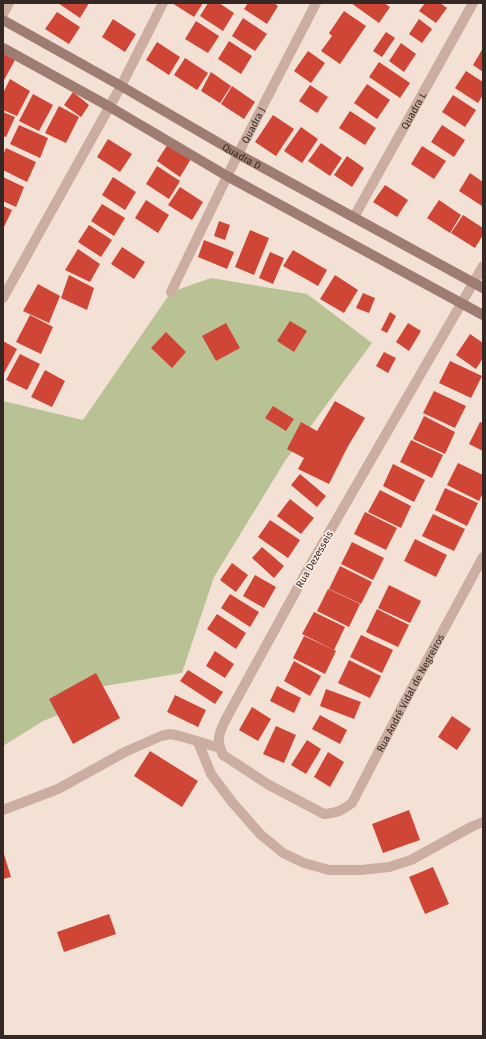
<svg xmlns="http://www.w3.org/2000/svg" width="486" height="1039" font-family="'Fira Sans',sans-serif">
<rect width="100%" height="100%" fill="#f3e1d5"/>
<!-- green -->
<path fill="#b9c295" d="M211 278 307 294 372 343 285 461 214 577 182 673 99 687 74 709 43 721 3 746V401L83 420 171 292Z"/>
<!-- building -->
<path fill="#d04636" d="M58 3H89L80 18Z
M172 3H203L194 17Z
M208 3H219L234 13 223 31 200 16Z
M248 3H274L278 6 267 24 244 9Z
M351 3H384L390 7 379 23Z
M425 3H440L447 8 436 23 419 11Z
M344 11 366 26 340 64 321 51 332 36 329 33Z
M57 12 80 27 69 44 45 29Z
M243 18 267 34 255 51 232 36Z
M113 19 136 34 125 52 102 37Z
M419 19 432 29 422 43 409 34Z
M196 21 219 36 208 53 185 39Z
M386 32 395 38 382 57 373 51Z
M229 41 252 56 241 74 218 59Z
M157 42 180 57 169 75 146 60Z
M401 43 416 54 404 72 389 61Z
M483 48V72L473 65Z
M3 51 16 58 3 82Z
M308 51 325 63 311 83 294 71Z
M185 58 208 73 197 90 174 75Z
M379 62 410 83 400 98 369 77Z
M466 71 483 82V95L478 103 455 88Z
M211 72 231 86 220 103 201 91Z
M10 79 30 91 17 116 3 110V93Z
M367 84 390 100 377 119 354 103Z
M310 85 328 97 317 113 299 101Z
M232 86 255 102 244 119 221 104Z
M73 92 89 105 81 117 64 105Z
M33 94 53 105 39 131 19 121Z
M453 95 476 110 465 127 442 112Z
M59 106 79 117 66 143 45 133Z
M350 111 376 128 365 145 339 128Z
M3 112 15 117 6 137 3 136Z
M273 115 294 129 276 156 255 142Z
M19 125 48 138 40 158 10 144Z
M442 125 465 140 454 157 431 142Z
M301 127 318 139 302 163 284 151Z
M108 139 132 154 120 172 97 157Z
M321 143 342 158 330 176 308 161Z
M168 144 191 159 180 177 157 161Z
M422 146 446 161 434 179 411 164Z
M6 148 36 162 27 182 3 170V155Z
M347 156 364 168 352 187 334 175Z
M157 166 180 181 169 199 146 184Z
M470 173 483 182V204L482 206 459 191Z
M3 177 24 187 16 207 3 201Z
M113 177 136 192 125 210 102 195Z
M385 185 408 200 397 217 373 202Z
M180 187 203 202 192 220 168 205Z
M146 200 169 215 158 233 135 218Z
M439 200 461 215 450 233 427 218Z
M102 204 125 218 114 236 91 221Z
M3 206 12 210 3 229Z
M463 215 483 228V235L475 248 451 233Z
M219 221 230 225 225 240 214 236Z
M89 225 112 240 101 257 78 242Z
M250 230 269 238 254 275 235 267Z
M204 240 234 252 227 269 198 257Z
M122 247 145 262 134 279 111 264Z
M78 249 100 264 90 282 65 270Z
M293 250 327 270 318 286 283 266Z
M270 252 284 258 273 284 259 278Z
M69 275 94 288 87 310 61 298Z
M335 275 358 290 344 313 320 299Z
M38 284 60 296 49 323 23 311Z
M363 293 375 298 369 313 356 308Z
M390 312 396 316 387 333 381 330Z
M30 315 53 327 41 354 16 342Z
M290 321 307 331 294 352 277 341Z
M226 323 240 348 216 361 202 336Z
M408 323 421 331 409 351 396 342Z
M166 332 186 352 172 368 151 348Z
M470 334 483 343V358L476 369 456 355Z
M3 341 17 349 3 375Z
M384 352 396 358 388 373 376 366Z
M20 354 40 364 27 390 6 380Z
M450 361 482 376 471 398 439 383Z
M45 370 65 381 52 407 31 397Z
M434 391 466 406 455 428 423 413Z
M335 401 365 418 347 448 329 484 298 469 304 458 287 449 301 422 317 431Z
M273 406 294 419 286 431 265 418Z
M424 416 455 432 445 454 413 439Z
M480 422 483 423V451L469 444Z
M411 440 443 455 432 478 400 462Z
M458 463 483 475V493L479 501 447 485Z
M393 464 425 480 414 502 383 486Z
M300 474 326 496 317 507 291 485Z
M445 488 478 503 467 526 435 510Z
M380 490 411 506 401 528 368 512Z
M290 499 314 518 301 534 277 516Z
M365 512 397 528 386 550 354 534Z
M433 514 465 529 454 551 422 536Z
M270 520 300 540 288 558 258 537Z
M415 539 447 555 436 577 404 561Z
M352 542 384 558 373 580 341 564Z
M262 547 284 566 274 578 252 558Z
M232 563 248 575 236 592 220 580Z
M340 566 372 582 361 604 329 589Z
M255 575 276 587 264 608 243 596Z
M389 585 421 601 410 623 378 608Z
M328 589 360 604 349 627 317 611Z
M230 594 259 612 250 627 221 608Z
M377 609 409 625 398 647 366 632Z
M314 612 345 627 334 650 302 634Z
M217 614 246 633 236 649 207 629Z
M361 635 393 650 382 673 350 657Z
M304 636 336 651 325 674 293 658Z
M215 651 234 664 225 678 206 666Z
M349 660 381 676 370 698 338 683Z
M294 661 321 676 310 696 284 681Z
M188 670 223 692 215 704 180 681Z
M96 673 120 718 73 744 49 699Z
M277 686 301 698 294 713 270 701Z
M326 689 361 702 354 719 320 706Z
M175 695 206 710 198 727 167 712Z
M252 707 271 719 258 741 239 730Z
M320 715 347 730 340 744 312 729Z
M452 716 471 729 457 750 438 737Z
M276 726 296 735 284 763 263 754Z
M307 740 321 749 306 774 291 765Z
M150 751 198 781 182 807 134 776Z
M328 752 344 762 330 787 314 777Z
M409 810 420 840 383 853 372 824Z
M3 851 11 877 3 879Z
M433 867 449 904 425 914 409 877Z
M109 914 116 934 64 952 57 932Z"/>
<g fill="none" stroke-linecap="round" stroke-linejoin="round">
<!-- street -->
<g stroke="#cbaea1" stroke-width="10">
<path d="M3 14 9 3"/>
<path id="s1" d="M354 217 473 3"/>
<path id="s2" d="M483 266 308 569 227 717C220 731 215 739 223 755L269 785 324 814C337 813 341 811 352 803L405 701 483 557"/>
<path id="s3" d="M171 292 238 154 316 3"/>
<path d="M3 298 121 86 163 3"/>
<path d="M198 742 211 774 232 802 260 834 283 853 304 863 329 870H361L389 867 411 860 471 827 483 822"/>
<path d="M3 810 58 789 125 752 161 736 170 734 180 736 220 748"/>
</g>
<!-- secondary -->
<g stroke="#9f7c72" stroke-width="10">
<path id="s4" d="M3 20 121 86 238 154 483 288"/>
<path d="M3 48 110 107 227 176 483 315"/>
</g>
</g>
<g text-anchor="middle" stroke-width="3.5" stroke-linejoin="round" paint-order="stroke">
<!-- street labels -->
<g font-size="10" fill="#352724" stroke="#faece2">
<text dy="4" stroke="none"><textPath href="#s1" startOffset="122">Quadra L</textPath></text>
<text dy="4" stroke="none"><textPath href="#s3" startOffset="186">Quadra J</textPath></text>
<text dy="4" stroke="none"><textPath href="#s4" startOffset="275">Quadra D</textPath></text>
<text transform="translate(314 559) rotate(-60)" y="4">Rua Dezesseis</text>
<text dy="4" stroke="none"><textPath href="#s2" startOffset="831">Rua André Vidal de Negreiros</textPath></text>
</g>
</g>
<!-- border -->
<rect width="486" height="1039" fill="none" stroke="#352724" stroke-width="8"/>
</svg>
